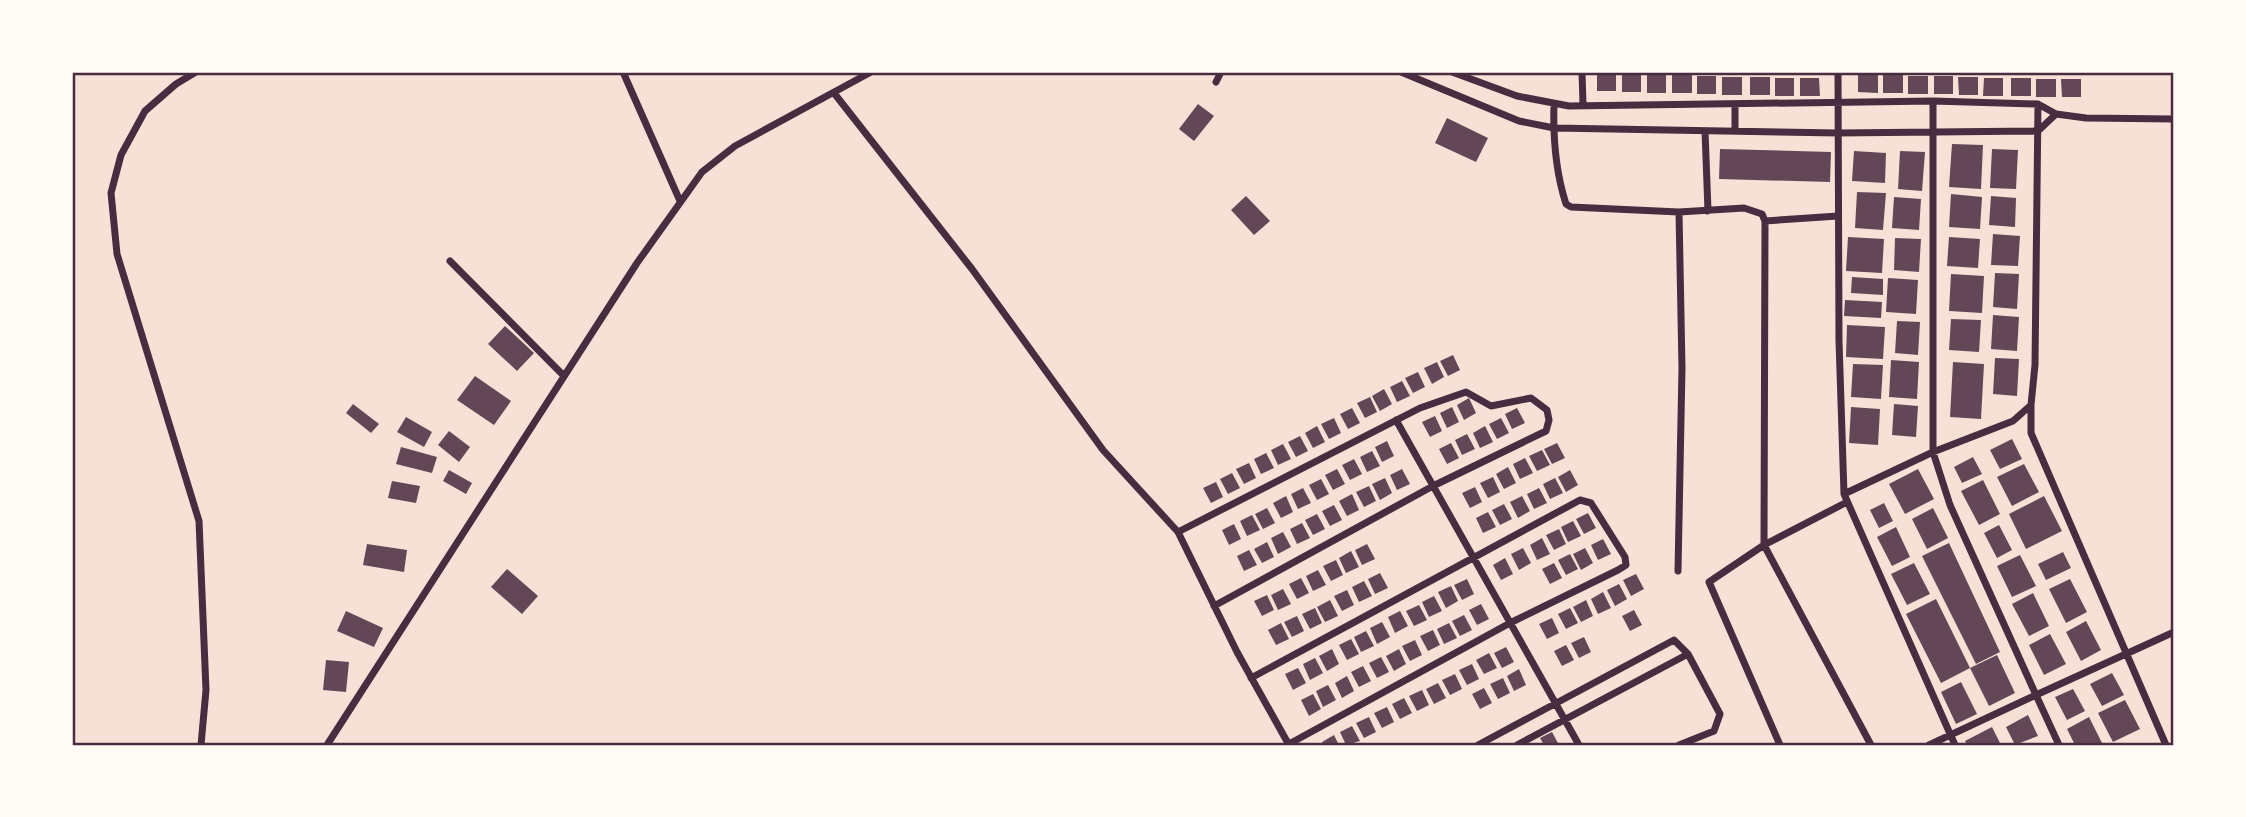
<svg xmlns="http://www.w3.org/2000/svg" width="2246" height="817" font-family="'Sofia Sans Condensed',sans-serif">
<rect width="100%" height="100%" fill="#f7e1d7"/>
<!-- building -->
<path fill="#644757" d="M1597 73H1616V91H1597Z
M1622 74H1641V92H1622Z
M1858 74 1878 75V93L1858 92Z
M1647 75H1666V93H1647Z
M1672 75H1692V93H1672Z
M1883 75H1903V93H1883Z
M1697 76H1716V94H1697Z
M1908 76H1928V94H1908Z
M1934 76H1953V94H1934Z
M1722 77H1742V95H1722Z
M1750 77H1770V95H1750Z
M1958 77H1978V95H1959Z
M1775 78H1794V96H1775Z
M1800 78H1819L1820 96H1800Z
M1984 78H2003V96H1983Z
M2011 78H2031V96H2011Z
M2036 79H2056V97H2036Z
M2061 79H2081V97H2062Z
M1198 104 1214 116 1194 141 1179 129Z
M1447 118 1488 138 1476 162 1435 143Z
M1952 144 1983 145 1981 189 1949 187Z
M1720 149 1831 152 1830 182 1719 179Z
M1992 149 2018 150 2016 189 1990 188Z
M1854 151 1886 153 1885 183 1852 181Z
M1900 151 1925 152 1922 191 1898 189Z
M1857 192 1886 193 1883 230 1855 228Z
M1951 194 1982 197 1980 229 1949 227Z
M1246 196 1270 221 1254 235 1231 210Z
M1991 196 2016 198 2015 227 1989 225Z
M1894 197 1921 199 1919 230 1892 228Z
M1993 234 2020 236 2018 266 1991 265Z
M1848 237 1884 239 1882 273 1846 271Z
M1949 237 1980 239 1978 268 1947 266Z
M1895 238 1921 239 1919 272 1894 270Z
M1995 273 2019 274 2017 309 1993 307Z
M1951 274 1984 276 1982 313 1949 311Z
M1852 277 1883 279V295L1851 293Z
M1888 278 1918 280 1916 314 1886 312Z
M1845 300 1882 302 1881 318 1844 316Z
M1993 315 2019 317 2017 351 1991 349Z
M1951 319 1981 320 1979 352 1949 350Z
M1897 321 1920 322 1918 355 1895 353Z
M1847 325 1885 327 1883 359 1846 357Z
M505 326 534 353 517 371 488 344Z
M1453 355 1460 370 1448 376 1440 361Z
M1995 358 2019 359 2017 396 1993 394Z
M1891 360 1919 362 1917 399 1889 397Z
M1437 362 1444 377 1432 384 1424 368Z
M1953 362 1984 364 1981 419 1950 417Z
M1853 364 1883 365 1881 399 1851 397Z
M1418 372 1425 387 1413 393 1405 378Z
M475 376 511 401 494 425 457 400Z
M1402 381 1410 396 1397 402 1390 387Z
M1384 389 1392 404 1380 411 1372 396Z
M1370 397 1377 412 1365 418 1357 403Z
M1469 398 1476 413 1464 420 1457 405Z
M353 404 379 424 371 433 346 413Z
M1894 404 1918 406 1916 437 1892 435Z
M1452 407 1459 422 1447 428 1440 413Z
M1851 407 1880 409 1878 445 1849 443Z
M1352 408 1360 423 1348 429 1340 414Z
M1517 408 1525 423 1512 429 1505 414Z
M1435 416 1442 431 1430 437 1422 422Z
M406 417 432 432 424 447 397 432Z
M1334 418 1341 433 1329 439 1321 424Z
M1501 418 1509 433 1497 439 1489 424Z
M1317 426 1325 442 1313 448 1305 433Z
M1485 426 1493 442 1480 448 1473 433Z
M449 431 470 447 459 462 438 445Z
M1467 434 1475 449 1462 455 1455 440Z
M1300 436 1308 451 1296 457 1288 442Z
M2012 439 2022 459 2000 469 1990 450Z
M1387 441 1394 456 1382 462 1375 447Z
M1451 443 1459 458 1447 464 1439 449Z
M1557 443 1565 458 1552 464 1544 449Z
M1283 444 1291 459 1278 465 1271 450Z
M401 447 437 457 432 473 396 464Z
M1542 450 1550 465 1537 471 1529 456Z
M1372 451 1380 466 1367 472 1360 457Z
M1266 453 1274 468 1261 474 1254 459Z
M1973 457 1982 474 1962 483 1954 467Z
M1525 458 1533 473 1520 479 1513 464Z
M1354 459 1362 474 1350 480 1342 465Z
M1249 463 1256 478 1244 484 1236 469Z
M2024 464 2039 492 2012 506 1997 477Z
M1508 467 1516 483 1504 489 1496 474Z
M1337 469 1345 484 1333 490 1325 475Z
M1402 469 1410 484 1397 490 1390 475Z
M1918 469 1934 499 1905 514 1889 484Z
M449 470 472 483 466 494 443 481Z
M1570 470 1578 485 1566 492 1558 477Z
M1232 473 1240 488 1228 494 1220 479Z
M1493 477 1500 492 1488 498 1480 483Z
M1385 478 1392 493 1380 500 1372 484Z
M1555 478 1563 493 1550 499 1543 484Z
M1321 479 1329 494 1317 500 1309 485Z
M1983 480 2000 514 1979 525 1961 491Z
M392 481 420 486 416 503 388 498Z
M1216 482 1223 497 1211 503 1203 488Z
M1369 486 1376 501 1364 507 1356 492Z
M1475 487 1482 502 1470 508 1462 493Z
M1303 488 1311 503 1298 509 1291 494Z
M1539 488 1547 503 1534 509 1527 494Z
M1352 494 1359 510 1347 516 1339 501Z
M1286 496 1293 512 1281 518 1273 503Z
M1522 496 1530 511 1518 518 1510 502Z
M2044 496 2062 531 2026 549 2009 514Z
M1884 503 1893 521 1879 528 1870 510Z
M1504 504 1512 519 1500 525 1492 510Z
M1334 505 1342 520 1330 526 1322 511Z
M1267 508 1275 523 1263 529 1255 514Z
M1933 508 1948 538 1927 549 1912 519Z
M1488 512 1496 527 1483 533 1476 518Z
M1588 513 1596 528 1584 534 1576 519Z
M1317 514 1325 529 1313 535 1305 520Z
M1252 515 1260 530 1247 536 1240 521Z
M1573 521 1581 536 1568 542 1561 527Z
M1302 523 1310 538 1297 544 1290 529Z
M1234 524 1241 539 1229 545 1222 530Z
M1999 525 2012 550 1997 558 1984 533Z
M1896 527 1910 557 1892 566 1877 537Z
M1559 529 1566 544 1554 550 1546 535Z
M1283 532 1291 547 1278 554 1271 538Z
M1542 538 1550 554 1537 560 1530 545Z
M1603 539 1611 554 1598 560 1591 545Z
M1267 542 1274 557 1262 563 1254 549Z
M1949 543 2000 652 1976 664 1922 556Z
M367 544 407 550 404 572 363 565Z
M1367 544 1375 559 1362 565 1355 550Z
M1523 548 1531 563 1519 570 1511 554Z
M1585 548 1593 563 1581 570 1573 554Z
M1249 550 1257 565 1244 571 1237 556Z
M1351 551 1359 567 1346 573 1339 558Z
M2063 552 2071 568 2046 580 2038 564Z
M1570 554 1578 569 1566 575 1558 560Z
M2020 555 2036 586 2012 597 1997 566Z
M1505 558 1513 574 1501 580 1493 565Z
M1336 560 1343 575 1331 581 1323 566Z
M1554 563 1562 578 1550 584 1542 569Z
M1914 563 1930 594 1907 605 1891 574Z
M507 569 538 596 522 614 491 587Z
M1318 570 1326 585 1313 591 1306 576Z
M1380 573 1388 588 1375 594 1368 579Z
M1636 574 1644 589 1631 596 1623 580Z
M1301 578 1309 593 1297 599 1289 584Z
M1467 579 1474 594 1462 600 1454 585Z
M2070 579 2087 612 2066 623 2049 589Z
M1364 581 1372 596 1359 602 1352 587Z
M1619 584 1627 599 1615 606 1607 590Z
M1451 586 1458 601 1446 608 1438 592Z
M1283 589 1291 604 1278 610 1271 595Z
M1347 590 1354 605 1342 611 1334 596Z
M1603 592 1611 608 1598 614 1591 599Z
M2033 593 2049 626 2029 636 2012 604Z
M1267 595 1274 610 1262 616 1254 601Z
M1434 596 1442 611 1429 617 1422 602Z
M1936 599 1970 668 1941 683 1906 614Z
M1330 600 1338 616 1325 622 1317 607Z
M1586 600 1593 616 1581 622 1573 607Z
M1481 604 1489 619 1477 625 1469 610Z
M1419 605 1427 620 1414 626 1406 611Z
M1315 608 1322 623 1310 629 1302 614Z
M1570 608 1578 623 1566 629 1558 614Z
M1634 610 1642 625 1630 631 1622 616Z
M346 611 383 628 374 647 337 631Z
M1400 611 1408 626 1395 633 1388 617Z
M1464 615 1472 630 1460 636 1452 621Z
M1297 616 1304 631 1292 637 1284 622Z
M1552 618 1559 633 1547 639 1539 624Z
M2086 621 2101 650 2081 661 2066 632Z
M1382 622 1390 637 1377 644 1370 628Z
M1281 623 1289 639 1276 645 1268 630Z
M1449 623 1457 638 1444 644 1437 629Z
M1433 630 1440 645 1428 651 1420 636Z
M1366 631 1374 646 1361 652 1354 637Z
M2050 634 2066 664 2044 675 2029 645Z
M1584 637 1591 652 1579 658 1571 643Z
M1351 639 1359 654 1347 660 1339 645Z
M1415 640 1422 655 1410 661 1402 646Z
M1566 645 1574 660 1562 666 1554 651Z
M1506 647 1514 662 1502 668 1494 653Z
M1332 649 1339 664 1327 671 1319 656Z
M1399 649 1406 664 1394 671 1386 656Z
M1489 653 1497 668 1484 674 1476 660Z
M1997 655 2015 693 1989 706 1970 668Z
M1381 657 1389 672 1377 678 1369 663Z
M1315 658 1323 673 1310 680 1303 664Z
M326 660 349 662 346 692 323 690Z
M1472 664 1479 679 1467 685 1459 670Z
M1363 666 1371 681 1359 687 1351 672Z
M1298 668 1306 683 1293 690 1285 674Z
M1519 669 1526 685 1514 691 1507 676Z
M2112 673 2124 695 2102 706 2090 684Z
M1455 674 1462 689 1450 695 1442 680Z
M1347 676 1354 691 1342 698 1335 683Z
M1503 678 1510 693 1498 699 1490 684Z
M1961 682 1977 714 1956 724 1941 692Z
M1438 683 1446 698 1434 704 1426 689Z
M1328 685 1336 700 1323 707 1316 691Z
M1484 688 1492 703 1480 709 1472 694Z
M2073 689 2085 711 2067 720 2055 697Z
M1422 690 1429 705 1417 711 1409 696Z
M1313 694 1321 709 1309 716 1301 700Z
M1404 698 1412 713 1400 719 1392 704Z
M2125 700 2140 729 2113 742 2098 713Z
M1387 707 1394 722 1382 728 1374 713Z
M2028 715 2038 736 2015 745 2006 727Z
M1369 717 1376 732 1364 738 1356 723Z
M2089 717 2103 745H2075L2067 729Z
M1352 726 1360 741 1346 745 1340 732Z
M1992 727 2001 745H1967L1965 741Z
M1552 732 1559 745H1544L1540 738Z
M1334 735 1339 745H1324L1322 742Z"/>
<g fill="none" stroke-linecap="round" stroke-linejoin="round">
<!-- minor -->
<path stroke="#4a2c40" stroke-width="7" d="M196 72 176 84 145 111 121 155 111 193 117 254 199 521 206 690 201 745
M623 72 680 201
M1401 72 1519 121 1554 128 1838 133 2038 131 2056 114
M1452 72 1517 96 1569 106 1933 101 2038 104 2056 114 2086 118 2174 119
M1582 72 1583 104
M1838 72 1839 341 1844 494 1955 745
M1216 82 1221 72
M834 93 972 269 1103 450 1178 532 1420 408 1466 392 1491 406 1531 398 1547 410 1549 420 1546 431 1433 486 1214 606
M1554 104C1553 136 1556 173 1566 204L1571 207 1679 212 1744 208 1762 214 1765 221 1764 545 1871 745
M1735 104V131
M1705 131 1708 211
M1765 221 1838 216
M450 261 564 376
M2031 405V433L2166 745
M1396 420 1579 745
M1844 494 1933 452V101
M1178 532 1237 652 1289 745
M1678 571 1682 368 1679 212
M1251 678 1580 500 1591 503 1625 557 1626 565 1618 570 1510 623 1289 744
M327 745 637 263 702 172 735 146 871 72
M1478 745 1674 640 1688 654 1720 714 1714 731 1679 745
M1517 745 1688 654
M1780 745 1709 582 1764 545 1847 502
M1929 745 2036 695 1950 505 1933 452 2013 421 2031 405 2035 365 2038 104
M2059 745 2036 695 2174 632"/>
</g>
<!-- border -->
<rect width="2246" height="817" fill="none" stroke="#fffaf5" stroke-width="147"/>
<rect x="74" y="74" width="2098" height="670" fill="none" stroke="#4a2c40" stroke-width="2.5"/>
</svg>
